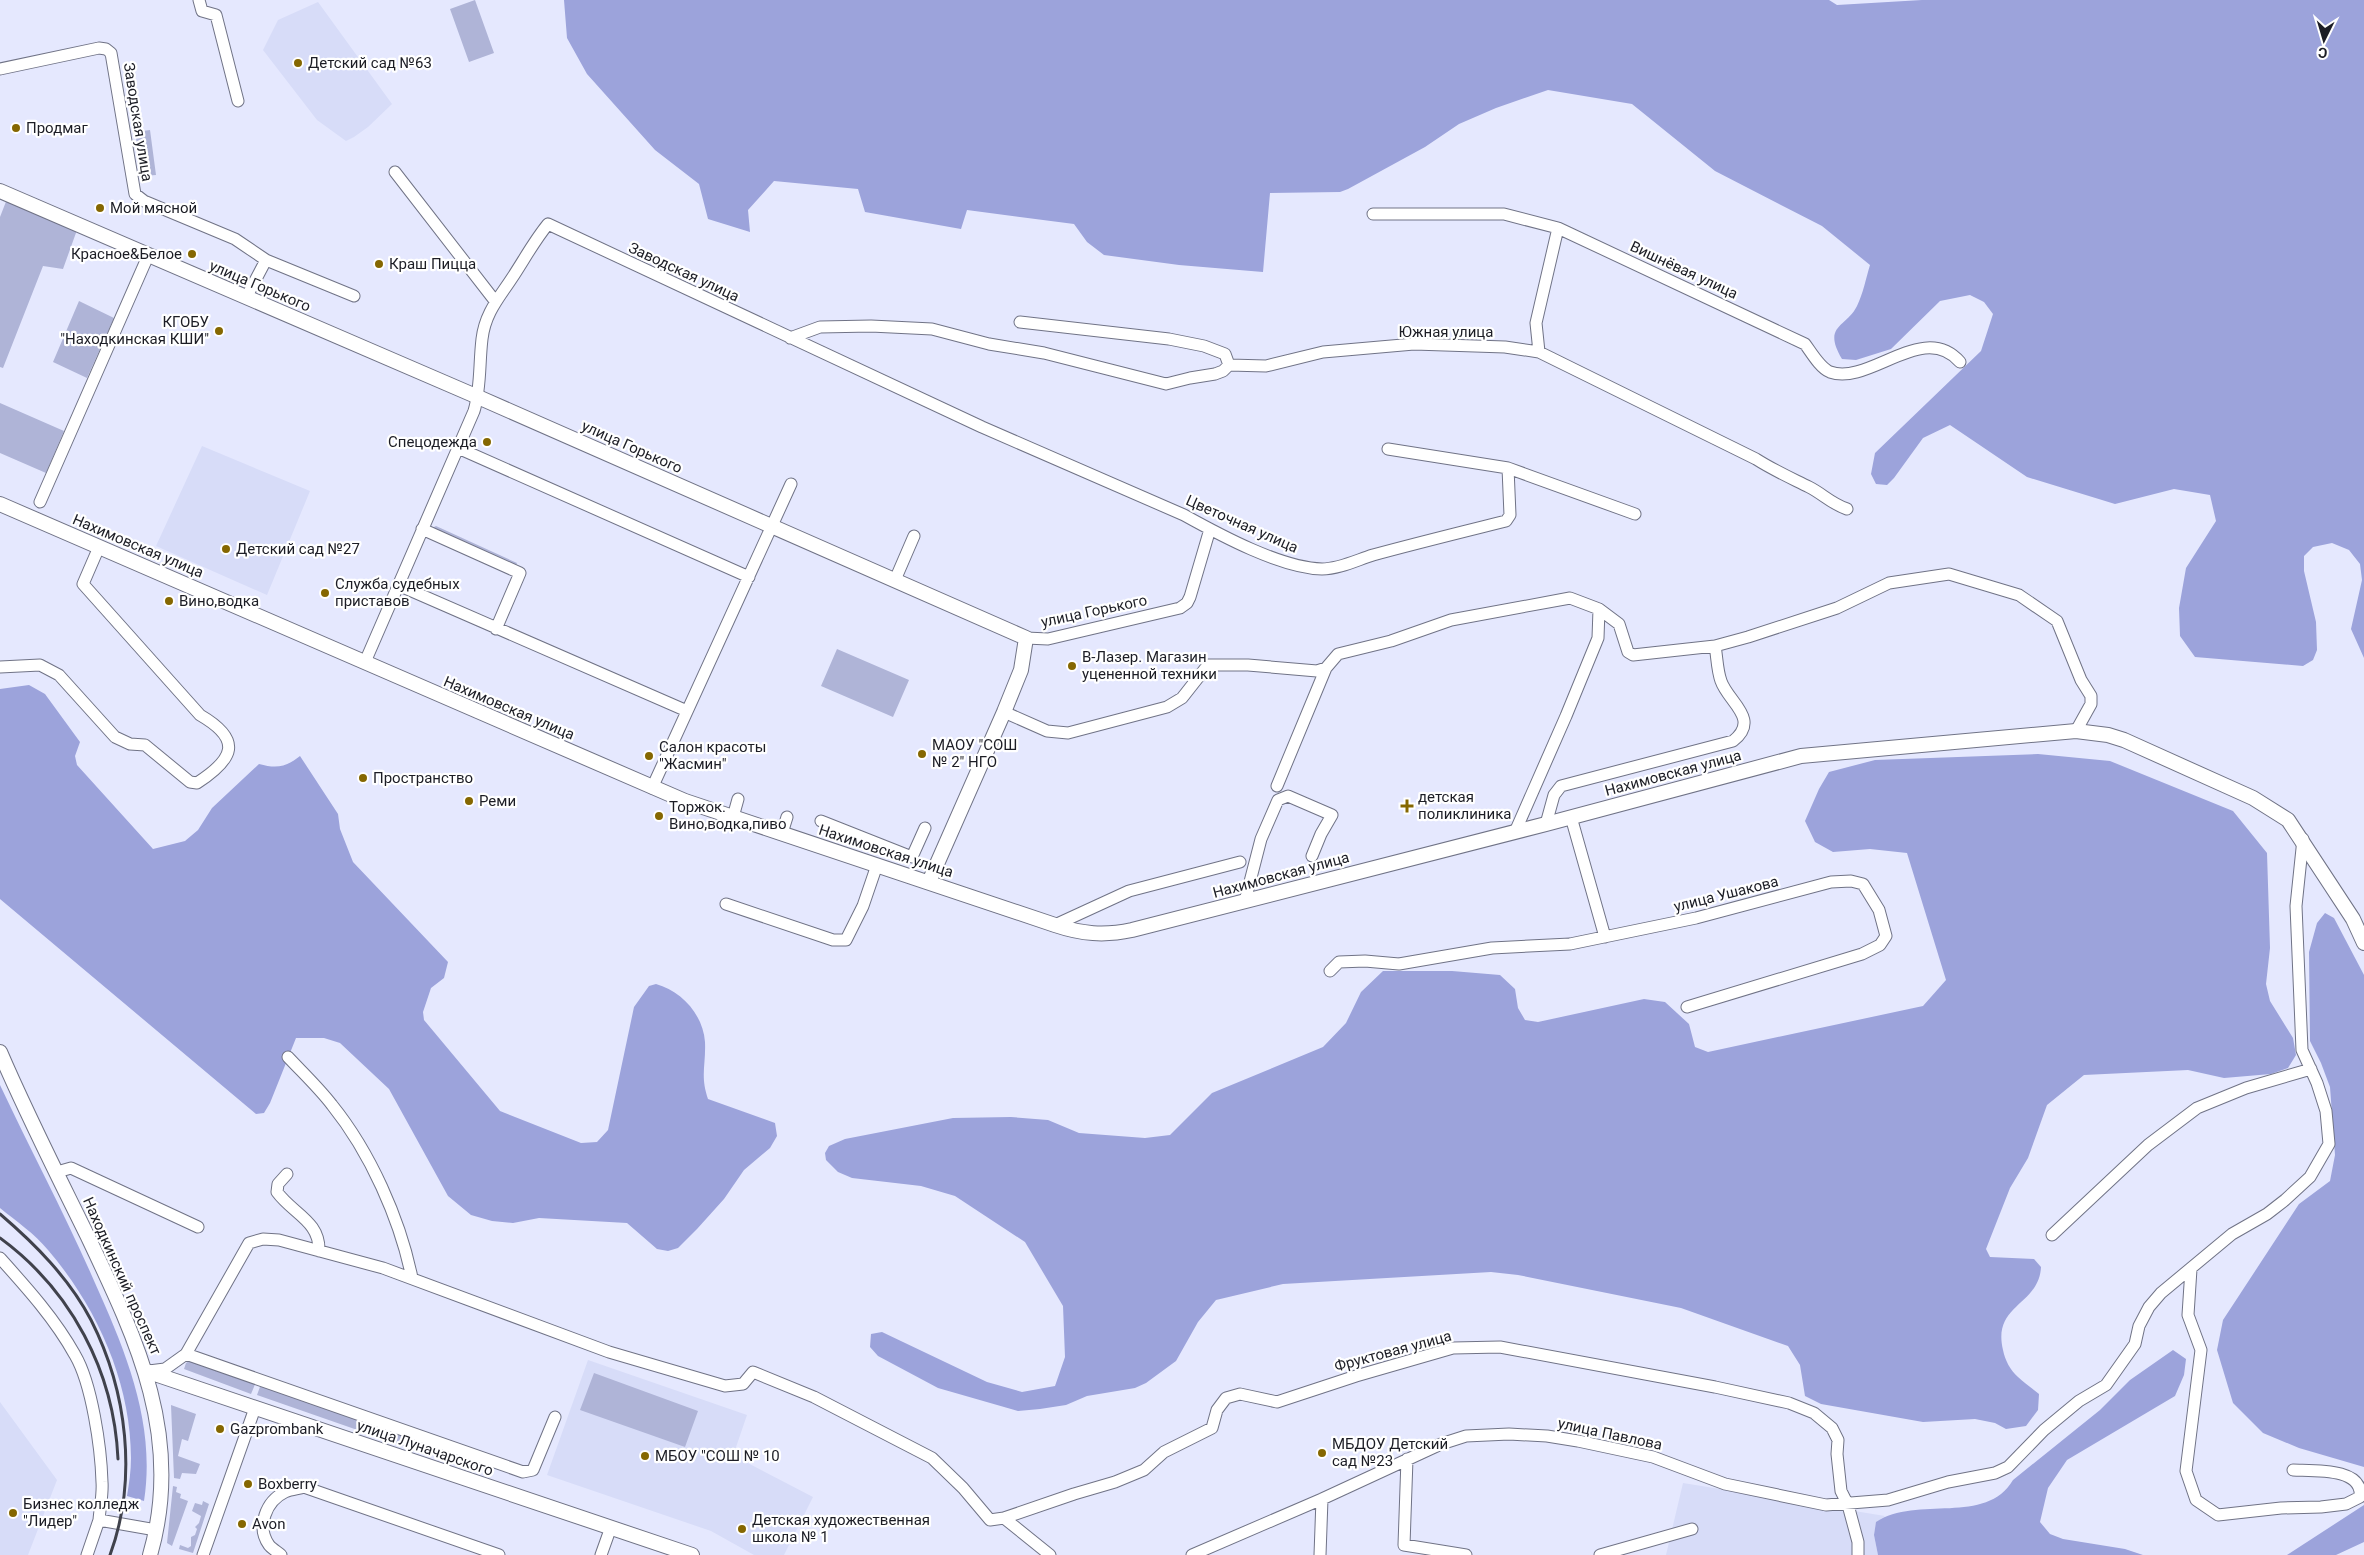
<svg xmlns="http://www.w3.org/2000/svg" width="2364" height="1555" font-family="Roboto,sans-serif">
<rect width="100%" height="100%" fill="#e5e8fe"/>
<!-- built -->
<path fill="#d7dcf8" d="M318 2 392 104 368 127 354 137 346 141 317 120 263 50 278 20Z
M202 446 310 491 267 595 156 546Z
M588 1360 747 1415 734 1453 740 1459 813 1497 784 1555H754L711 1531 547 1475Z
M0 1402 57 1480 28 1555H0Z
M1683 1483 1885 1516 1876 1523 1874 1535 1878 1555H1666Z"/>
<!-- green -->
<path fill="#afb4d7" d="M475 0 494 53 469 62 450 9Z
M150 130 156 175 142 176 135 132Z
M7 199 77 230 63 269 43 266 3 368 0 367V217Z
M79 301 114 318 87 378 53 362Z
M0 403 64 431 46 473 0 453Z
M436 526 517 563 515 568 432 528Z
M837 649 909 680 893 717 821 686Z
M191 1360 256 1382 251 1394 184 1369 186 1363Z
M594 1373 698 1411 685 1447 580 1410Z
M261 1384 416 1438 412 1449 257 1395Z
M171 1405 196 1414 188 1441 182 1439 178 1456 200 1464 196 1474 182 1473 180 1479 174 1478Z
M173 1486 177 1487 176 1492 181 1494 180 1498 188 1501 172 1546 167 1543Z
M203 1501 209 1504 193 1553 179 1549 180 1545 188 1548 191 1546V1537L195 1535 197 1529 195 1527 199 1523 201 1516 192 1511 195 1503 202 1505Z"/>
<!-- forest -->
<path fill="#9ca3db" d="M564 0H1829L1837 5 1922 0H2364V658L2351 629 2362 580 2360 564 2349 550 2332 543 2313 547 2304 556V571L2316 622 2317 650 2313 660 2303 666 2195 657 2180 636 2179 608 2186 568 2216 521 2210 495 2174 489 2115 504 2027 477 1950 425 1923 438 1894 478 1887 485 1876 484 1871 474 1875 453 1981 351 1993 314 1984 302 1970 295 1940 301 1891 349 1856 360 1842 359C1822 325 1846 328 1857 306 1863 294 1866 278 1870 265L1822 226 1715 171 1632 104 1548 90 1496 108 1459 124 1425 147 1348 189 1340 192 1270 193 1263 272 1179 265 1104 255 1087 242 1074 224 967 210 961 229 865 212 858 189 774 181 748 210 750 232 708 219 699 184 655 150 587 74 567 38Z
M29 685 45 694 80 742 75 756 77 765 153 849 185 841 198 830 212 808 259 764C277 769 286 767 300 756L338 814 340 829 353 862 448 962 444 978 431 988 423 1012 424 1020 500 1111 581 1143 597 1142 608 1130 634 1007 649 986 656 984C681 991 703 1014 705 1042 706 1065 700 1076 708 1099L775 1123 777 1136 770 1148 744 1170 724 1199 697 1229 678 1248 668 1251 657 1249 627 1223 539 1218 513 1223 492 1221 471 1215 448 1196 389 1089 340 1043 324 1038H296L270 1103 264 1113 256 1114 0 899V689Z
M2038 754 2110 761 2233 811 2267 853 2270 948 2266 984 2270 1001 2293 1038 2296 1055 2288 1068 2271 1074 2224 1078 2188 1070 2084 1075 2047 1105 2028 1158 2010 1188 1986 1249 1990 1257 2034 1259 2041 1267C2039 1306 1992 1304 2003 1350 2005 1360 2010 1370 2018 1377 2024 1383 2032 1388 2039 1394L2038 1410 2026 1426 2006 1429 1995 1423 1975 1419 1923 1422 1821 1404 1805 1396 1800 1365 1788 1346 1681 1308 1518 1275 1491 1272 1283 1284 1216 1300 1198 1322 1176 1361 1146 1383 1135 1388 1087 1396 1066 1405 1040 1409 1018 1411 938 1388 878 1356 870 1347 871 1334 882 1332 987 1382 1022 1392 1055 1386 1065 1357 1063 1306 1025 1242 955 1196 921 1186 852 1178 838 1172 826 1160 825 1153 829 1146 845 1139 953 1118 1011 1117 1048 1120 1079 1133 1145 1138 1170 1135 1212 1093 1323 1047 1346 1023 1361 992 1383 971H1452L1500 975 1515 989 1518 1008 1525 1020 1538 1022 1644 999 1665 1002 1689 1024 1695 1047 1708 1052 1923 1006 1946 980 1907 853 1870 849 1833 852 1815 842 1805 821 1819 789 1829 772 1875 760Z
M2325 913 2334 918 2364 975V1467L2299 1448 2263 1433 2233 1403 2217 1350 2223 1320 2299 1204 2330 1181 2335 1155 2330 1087 2321 1063 2310 1041 2309 952 2317 923Z
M0 1085C31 1151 66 1216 95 1283 126 1352 156 1424 144 1501L127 1496C129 1484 131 1471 131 1458 131 1383 97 1307 48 1250 35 1234 16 1221 0 1208Z
M2173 1350 2186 1359 2184 1375 2175 1396 2067 1460 2048 1488 2040 1522 2050 1534 2063 1539 2125 1549 2143 1555H1878L1874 1535 1876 1522C1917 1495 1986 1526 2013 1480L2100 1410 2130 1380Z
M2364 1505V1542L2336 1555H2287Z"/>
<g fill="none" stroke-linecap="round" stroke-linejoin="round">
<defs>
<path id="minor" d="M199 0 202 11 216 15 238 101
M0 69 99 48 106 49 111 53 135 194 144 201 235 239 266 260 354 296
M395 172 495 301
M1373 214H1504L1558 228 1805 344C1811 352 1820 368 1830 372 1870 386 1923 320 1960 362
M246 298 266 260
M1020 322 1169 339 1204 346 1225 354 1229 365
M790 338 820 327 871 326 932 329 989 344 1044 353 1166 384 1190 378 1215 374 1223 371 1229 365
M1539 352 1536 323 1558 228
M1229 365 1266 366 1323 352 1414 344 1505 347 1539 352 1756 459C1773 470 1791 478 1809 487 1823 494 1830 503 1847 509
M458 448 749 577
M1388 449 1508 468 1635 514
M40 502 148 256
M422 529 520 573 496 629
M895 580 914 536
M398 585 687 711
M1026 638 1048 639 1180 608 1187 603 1190 597 1210 529
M365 662 474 411C481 388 479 364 482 339 485 313 499 298 512 278 524 260 534 241 548 224L982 427 1184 515C1220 535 1281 568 1322 569 1339 569 1357 560 1373 555 1417 543 1462 532 1506 521L1510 515 1508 468
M0 667 40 665 59 675 115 737 130 744 145 745 190 782 197 783C234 759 243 740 200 715L83 584 99 547
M1004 712 1047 731 1068 733 1167 707 1182 698 1208 665H1248L1317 671 1326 668 1338 654 1391 641 1451 620 1570 598 1599 609 1619 624 1628 652 1633 655 1715 646 1748 637 1837 608 1889 583 1949 574 2019 595 2057 621 2081 680 2091 696V704L2076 731
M1277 786 1326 668
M652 788 791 484
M733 817 738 799
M1571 817 1605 937
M821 821 912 857 925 828
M1546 824 1554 795 1561 786 1733 741C1761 719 1728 702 1721 681 1717 670 1717 656 1715 646
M1515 832 1566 716 1598 638 1599 609
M782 833 787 817
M1245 901 1261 839 1278 800 1288 796 1332 815 1321 834 1312 856
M726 904 833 940H846L863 906 877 865
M1055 925 1129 891 1240 862
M1330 971 1339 962 1365 961 1399 964 1492 948 1570 944 1696 918 1831 882 1851 881 1863 884 1879 910 1886 936 1880 945 1862 954 1687 1007
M288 1057C303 1073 319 1088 332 1105 370 1152 400 1219 412 1278
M57 1172 71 1168 198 1227
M287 1174 278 1184 277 1192C293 1214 320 1221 319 1251
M2052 1235 2148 1145 2197 1108 2246 1088 2311 1069
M0 1258C27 1288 55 1319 75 1355 92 1384 101 1448 102 1482 103 1494 100 1507 99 1520
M2191 1269 2188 1315 2201 1350 2186 1471 2196 1500 2218 1515 2281 1508 2321 1507 2346 1504 2360 1497C2364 1467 2312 1471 2293 1470
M186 1354 523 1472 533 1470 555 1417
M149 1371 165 1369 186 1354 249 1243 263 1239 279 1240 383 1268 609 1352 725 1386 743 1384 753 1372 814 1397 932 1458 963 1488 990 1520 1004 1518 1050 1555
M1407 1459 1404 1545 1466 1555
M1004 1518 1074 1494 1115 1482 1144 1470 1164 1452 1212 1428 1217 1410 1226 1398 1240 1394 1277 1402 1356 1376 1453 1348 1500 1347 1715 1387 1789 1403 1814 1413 1832 1428 1838 1440 1837 1454 1841 1491 1848 1505 1858 1542V1555
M87 1555 99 1520 156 1530
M203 1555 255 1408
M281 1555C278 1552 272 1549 269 1545 256 1527 266 1501 285 1492 291 1489 298 1489 304 1487L499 1555
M601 1555 611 1527
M1192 1555 1322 1499 1441 1444 1466 1436 1509 1434 1547 1436 1578 1441 1653 1457 1725 1484 1826 1505 1888 1500 1948 1482 1995 1473 2008 1467 2044 1430 2079 1401 2106 1385 2135 1344 2139 1326 2149 1307 2161 1293 2232 1234 2267 1214 2285 1200 2310 1177 2329 1144 2326 1111 2317 1083 2302 1050 2296 906 2303 839
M1320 1555 1322 1499
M1600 1555 1692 1529"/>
<path id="major" d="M0 191 478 397 1026 638 1021 670 1004 712 929 882
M0 504 685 801 1055 925C1082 934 1104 936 1132 930L1546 824 1801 756 2076 731 2108 735 2124 740 2253 798 2288 820 2353 919 2364 943
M0 1052C27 1115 58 1176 88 1237 137 1340 184 1438 150 1555
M146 1371 692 1555"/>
</defs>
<!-- minor casing -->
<use href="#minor" stroke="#707386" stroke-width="13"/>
<!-- major casing -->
<use href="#major" stroke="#707386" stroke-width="16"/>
<!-- minor -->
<use href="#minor" stroke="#fff" stroke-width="11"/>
<!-- major -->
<use href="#major" stroke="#fff" stroke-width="14"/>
<!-- rail -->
<path stroke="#40424c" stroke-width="3" d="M0 1214C35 1244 69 1278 91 1320 127 1391 138 1479 110 1555
M0 1238C71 1290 114 1371 118 1459"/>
</g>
<!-- markers -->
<g fill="#856701" stroke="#fff" stroke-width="2">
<circle cx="298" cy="63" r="5"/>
<circle cx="16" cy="128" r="5"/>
<circle cx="100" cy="208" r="5"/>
<circle cx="192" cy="254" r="5"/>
<circle cx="379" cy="264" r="5"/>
<circle cx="219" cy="331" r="5"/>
<circle cx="487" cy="442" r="5"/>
<circle cx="226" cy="549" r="5"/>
<circle cx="325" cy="593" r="5"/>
<circle cx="169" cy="601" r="5"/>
<circle cx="1072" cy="666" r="5"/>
<circle cx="922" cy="754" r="5"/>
<circle cx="649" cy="756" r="5"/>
<circle cx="363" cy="778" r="5"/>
<circle cx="469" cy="801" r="5"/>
<path d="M1404.5 798.5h5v5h5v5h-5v5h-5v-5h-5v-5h5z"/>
<circle cx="659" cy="816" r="5"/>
<circle cx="220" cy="1429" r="5"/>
<circle cx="1322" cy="1453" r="5"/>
<circle cx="645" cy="1456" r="5"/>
<circle cx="248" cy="1484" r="5"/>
<circle cx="13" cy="1513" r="5"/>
<circle cx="242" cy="1524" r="5"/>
<circle cx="742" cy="1529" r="5"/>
</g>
<g text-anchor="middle" stroke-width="4.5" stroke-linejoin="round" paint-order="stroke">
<!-- poi labels -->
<g font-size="15" fill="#1c1d25" stroke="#fff" text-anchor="start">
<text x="308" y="68">Детский сад №63</text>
<text x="26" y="133">Продмаг</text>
<text x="110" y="213">Мой мясной</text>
<text x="182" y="259" text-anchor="end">Красное&amp;Белое</text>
<text x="389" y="269">Краш Пицца</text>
<text x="209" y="327" text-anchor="end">КГОБУ<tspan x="209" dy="17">"Находкинская КШИ"</tspan></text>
<text x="477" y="447" text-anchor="end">Спецодежда</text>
<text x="236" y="554">Детский сад №27</text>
<text x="335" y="589">Служба судебных<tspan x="335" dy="17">приставов</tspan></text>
<text x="179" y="606">Вино,водка</text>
<text x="1082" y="662">В-Лазер. Магазин<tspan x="1082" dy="17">уцененной техники</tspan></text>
<text x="932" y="750">МАОУ "СОШ<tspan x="932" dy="17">№ 2" НГО</tspan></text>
<text x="659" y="752">Салон красоты<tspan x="659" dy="17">"Жасмин"</tspan></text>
<text x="373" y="783">Пространство</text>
<text x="1418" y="802">детская<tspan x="1418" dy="17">поликлиника</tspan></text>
<text x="479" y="806">Реми</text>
<text x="669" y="812">Торжок.<tspan x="669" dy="17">Вино,водка,пиво</tspan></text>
<text x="230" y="1434">Gazprombank</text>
<text x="1332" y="1449">МБДОУ Детский<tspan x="1332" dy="17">сад №23</tspan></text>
<text x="655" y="1461">МБОУ "СОШ № 10</text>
<text x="258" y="1489">Boxberry</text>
<text x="23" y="1509">Бизнес колледж<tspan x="23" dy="17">"Лидер"</tspan></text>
<text x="752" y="1525">Детская художественная<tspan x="752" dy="17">школа № 1</tspan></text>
<text x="252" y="1529">Avon</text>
</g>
<!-- street labels -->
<g font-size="15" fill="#1c1d25" stroke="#fff">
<text transform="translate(138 122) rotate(81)" y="5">Заводская улица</text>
<text transform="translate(1684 270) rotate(25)" y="5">Вишнёвая улица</text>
<text transform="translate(684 272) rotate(25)" y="5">Заводская улица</text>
<text transform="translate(260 286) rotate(23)" y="5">улица Горького</text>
<text x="1446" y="337">Южная улица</text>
<text transform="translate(632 447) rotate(24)" y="5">улица Горького</text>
<text transform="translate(1242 524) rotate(24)" y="5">Цветочная улица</text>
<text transform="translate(138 546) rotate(23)" y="5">Нахимовская улица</text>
<text transform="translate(1094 611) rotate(-12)" y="5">улица Горького</text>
<text transform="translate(509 708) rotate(23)" y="5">Нахимовская улица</text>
<text transform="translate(1673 773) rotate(-15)" y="5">Нахимовская улица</text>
<text transform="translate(886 851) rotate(18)" y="5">Нахимовская улица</text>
<text transform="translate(1281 875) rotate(-15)" y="5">Нахимовская улица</text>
<text transform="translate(1726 894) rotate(-14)" y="5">улица Ушакова</text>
<text transform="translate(122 1276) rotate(66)" y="5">Находкинский проспект</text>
<text transform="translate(1393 1351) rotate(-15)" y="5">Фруктовая улица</text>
<text transform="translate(1610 1434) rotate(12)" y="5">улица Павлова</text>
<text transform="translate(425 1448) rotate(19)" y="5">улица Луначарского</text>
</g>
</g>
<!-- north arrow -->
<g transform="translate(2324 40) rotate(185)" stroke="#ffffff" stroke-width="4" paint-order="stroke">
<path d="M0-4L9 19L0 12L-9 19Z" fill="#1c1d25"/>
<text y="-8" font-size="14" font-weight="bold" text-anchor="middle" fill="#1c1d25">С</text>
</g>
</svg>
